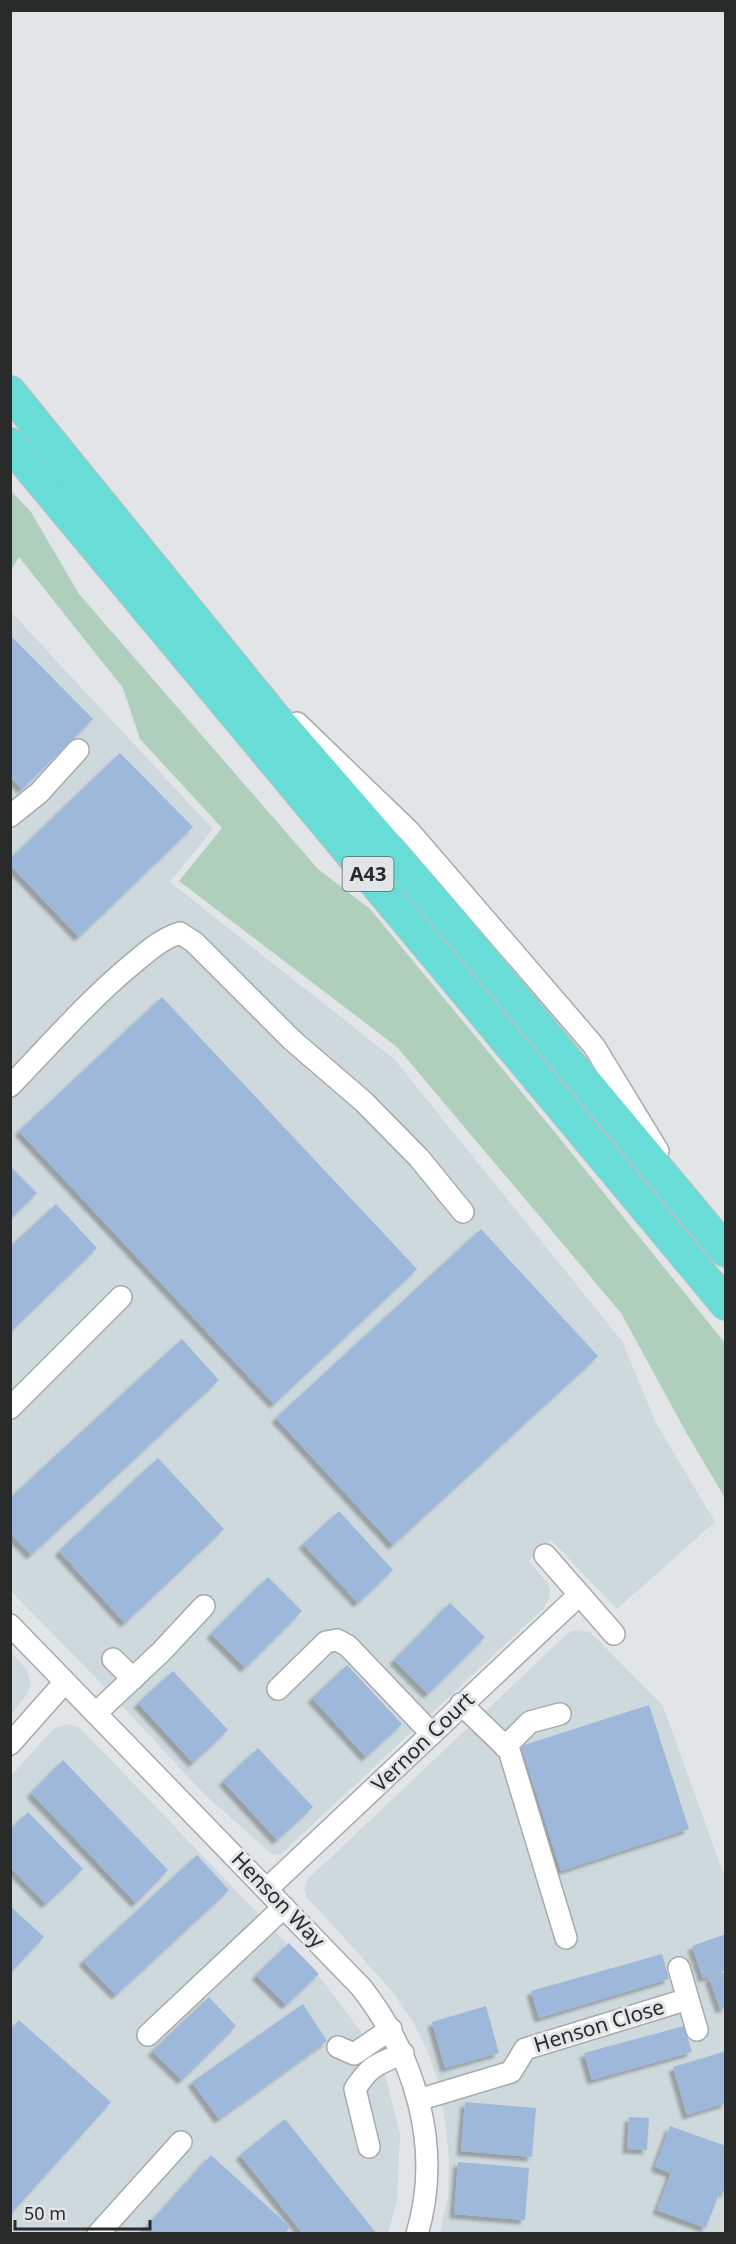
<svg xmlns="http://www.w3.org/2000/svg" width="736" height="2244" font-family="'Noto Sans',sans-serif">
<defs>
<filter id="shadow"><feDropShadow dx="-4.5" dy="4.5" stdDeviation="1.5" flood-color="#0004"/></filter>
</defs>
<rect width="100%" height="100%" fill="#e1e5e7"/>
<!-- built -->
<path fill="#ced9de" d="M10 611 213 829 170 882 394 1059 622 1341 656 1423 715 1522 617 1609 551 1540 529 1561 548 1584 550 1590 549 1598 544 1608 280 1855 272 1854 206 1796 98 1680 11 1591Z
M575 1630 590 1632 663 1706 725 1878V2233H440L448 2196 449 2161 446 2127 439 2084 428 2052 413 2022 392 1991 306 1896 304 1888 309 1878 567 1634Z
M11 1652 27 1670 31 1686 26 1696 11 1714Z
M69 1724 80 1728 323 1981 374 2049 385 2075 400 2134 397 2201 388 2233 11 2234V1776L54 1728Z"/>
<!-- green -->
<path fill="#afcfbc" d="M11 491 31 512 79 594 318 869 370 909 553 1130 725 1343V1498L687 1434 621 1313 397 1047 179 881 222 828 140 739 123 688 19 557 11 570Z"/>
<!-- building -->
<path fill="#9db8da" filter="url(#shadow)" d="M10 635 93 719 22 789 10 777Z
M120 753 193 827 79 937 10 865V859Z
M162 997 417 1269 274 1404 19 1131Z
M10 1166 37 1193 10 1219Z
M56 1204 97 1248 10 1332V1247Z
M481 1229 598 1356 393 1545 276 1418Z
M182 1339 219 1380 31 1555 10 1533V1498Z
M158 1458 224 1529 125 1623 59 1551Z
M339 1511 393 1570 358 1603 303 1544Z
M268 1577 302 1611 245 1668 211 1634Z
M450 1603 485 1637 428 1694 394 1660Z
M347 1665 402 1724 366 1757 312 1698Z
M173 1671 228 1730 193 1763 138 1703Z
M649 1705 689 1829 561 1871 521 1746Z
M258 1748 313 1807 277 1840 223 1781Z
M63 1760 168 1870 136 1903 31 1793Z
M28 1812 83 1869 46 1904 10 1867V1830Z
M197 1855 229 1890 116 1995 83 1961Z
M10 1906 44 1937 10 1973Z
M726 1934V1970L703 1978 692 1946Z
M289 1943 319 1974 286 2005 256 1975Z
M662 1954 669 1979 539 2018 531 1991Z
M726 1972V2007L720 2009 709 1977Z
M209 1997 236 2026 182 2080 152 2051Z
M303 2004 327 2041 219 2119 192 2082Z
M486 2006 499 2053 445 2068 432 2022Z
M19 2020 111 2102 10 2215V2031Z
M684 2026 692 2052 592 2080 584 2053Z
M726 2051V2103L687 2115 673 2067Z
M465 2102 536 2108 532 2157 461 2151Z
M629 2117 649 2118 647 2150 627 2149Z
M285 2119 377 2234H303L240 2155Z
M670 2126 726 2146V2193L720 2191 706 2228 657 2210 671 2173 655 2167Z
M211 2155 290 2227 285 2234H140Z
M458 2162 529 2168 525 2220 454 2214Z"/>
<g fill="none" stroke-linecap="round" stroke-linejoin="round">
<defs>
<path id="minor" d="M297 723 410 832 594 1046 658 1151
M10 816 39 793 78 750
M10 1086C50 1045 87 1002 130 966 146 953 160 939 180 933L194 942 292 1040 364 1102 419 1158 463 1212
M10 1408 121 1297
M545 1555 614 1634
M10 1625 361 1987C415 2056 443 2147 417 2234
M113 1659 133 1679
M278 1689 326 1642 337 1640 348 1646 431 1733
M461 1704 509 1750 566 1938
M96 1713 161 1652 204 1606
M10 1744 65 1682
M505 1747 530 1722 560 1714
M267 1889 579 1595
M679 1968 697 2030
M148 2035 284 1907
M338 2047 354 2054 391 2029
M418 2100 511 2072 525 2049 688 1999
M369 2147 355 2089C371 2064 377 2065 403 2053
M98 2234 181 2142"/>
<path id="highway" d="M10 392 275 718 434 901 726 1251
M10 444 726 1304"/>
</defs>
<!-- minor casing -->
<use href="#minor" stroke="#a7aaac" stroke-width="24"/>
<!-- highway casing -->
<use href="#highway" stroke="#bfbfbf" stroke-width="34"/>
<!-- minor -->
<use href="#minor" stroke="#fff" stroke-width="21"/>
<!-- highway -->
<use href="#highway" stroke="#68dcd7" stroke-width="32"/>
</g>
<g text-anchor="middle" stroke-width="6" stroke-linejoin="round" paint-order="stroke">
<!-- shield labels -->
<rect fill="#e1e5e7" stroke="#606363" stroke-width="1.5" x="342.5" y="857" width="51" height="34" rx="4.5"/>
<g font-size="20" font-weight="bold" fill="#292b2b">
<text x="368" y="881">A43</text>
</g>
<!-- street labels -->
<g font-size="21" fill="#292b2b" stroke="#e1e5e7">
<text transform="translate(423 1742) rotate(-44)" y="7">Vernon Court</text>
<text transform="translate(278 1900) rotate(46)" y="7">Henson Way</text>
<text transform="translate(599 2026) rotate(-17)" y="7">Henson Close</text>
</g>
</g>
<!-- border -->
<rect width="736" height="2244" fill="none" stroke="#292b2b" stroke-width="24"/>
<!-- scale -->
<path d="M15 2220v9h135v-9" fill="none" stroke="#292b2b" stroke-width="3"/>
<text x="24" y="2220" font-size="18" fill="#292b2b" stroke="#e1e5e7" stroke-width="4.5" paint-order="stroke">50 m</text>
</svg>
